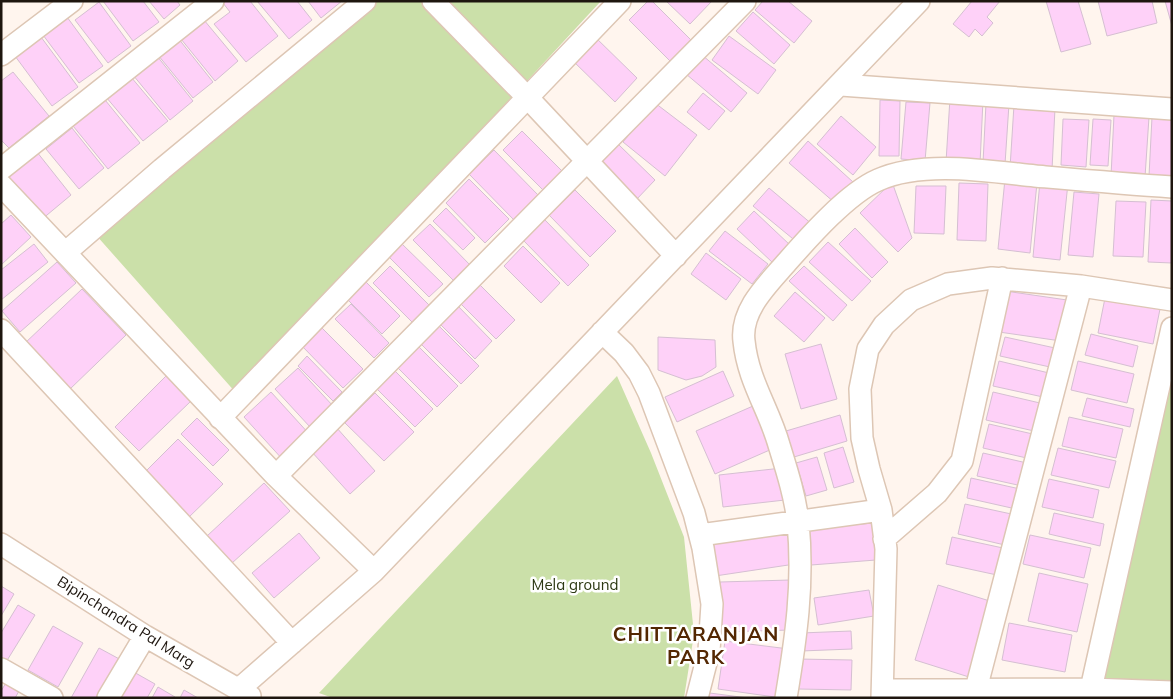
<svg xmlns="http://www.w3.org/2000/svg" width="1173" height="699" font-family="Mulish,sans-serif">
<rect width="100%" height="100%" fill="#fff5ee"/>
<!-- green -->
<path fill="#cbe0a9" d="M377 1H601L237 394 88 226Z
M1172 328V689H1091Z
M617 376 651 453 684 537 694 634 684 698H333L319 693Z"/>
<!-- building -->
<path fill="#fed1f8" stroke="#d5bfd2" d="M103 1H143L159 22 133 41Z
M149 1H177L180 5 164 19Z
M225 1H250L278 36 246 62 214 24 230 12 223 3Z
M257 1H297L312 20 289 39Z
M308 1H342L321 18Z
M648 1H652L691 40 670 61 629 20Z
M666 1H712L690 24Z
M763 1H788L812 21 794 43 755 10Z
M972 1H1000L987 17 993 23 982 36 975 29 969 37 953 24Z
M1046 1H1078L1091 44 1061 52Z
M1098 1H1152L1157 23 1107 36Z
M1165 1H1172V26Z
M99 2 131 46 108 63 75 20Z
M753 12 790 45 774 64 736 31Z
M67 17 103 66 79 83 43 35Z
M204 20 238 61 215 81 181 39Z
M593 35 637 78 615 102 570 58Z
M729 36 776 70 758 94 712 60Z
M41 37 78 87 52 106 15 56Z
M178 38 213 82 193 98 158 55Z
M702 55 747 93 731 112 686 74Z
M157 56 193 101 170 120 133 75Z
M13 72 49 116 9 148 1 140V81Z
M131 77 168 121 143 141 106 97Z
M703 93 725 111 709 130 687 112Z
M101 95 140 143 108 169 69 121Z
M950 98 983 100 980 164 946 162Z
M880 100 900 101 899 156H879Z
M906 102 930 103 925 161 901 159Z
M655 103 697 135 665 176 623 142Z
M986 103 1009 104 1005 164 983 163Z
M1014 105 1055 108 1052 170 1010 168Z
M1114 115 1149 117 1145 177 1111 176Z
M841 116 876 147 853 175 817 144Z
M1152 117 1172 118V177L1149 176Z
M1063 119 1089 120 1086 167 1061 165Z
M1093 119 1111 120 1108 166 1090 165Z
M72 128 104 168 79 189 46 149Z
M522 131 563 172 544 191 503 150Z
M808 141 853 182 835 203 789 163Z
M618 144 655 180 635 201 597 166Z
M33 147 71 195 41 220 2 172Z
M494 150 539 196 514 220 469 174Z
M469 179 509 219 485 243 446 203Z
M1005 179 1037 183 1030 253 998 249Z
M1040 181 1068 183 1060 260 1033 257Z
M892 182 912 238 898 252 860 213Z
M959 183 988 184 986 241 957 240Z
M916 186H946L944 234 914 233Z
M769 188 813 225 798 243 753 206Z
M575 190 616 231 590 257 549 215Z
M1074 192 1099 194 1093 257 1068 255Z
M1151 200 1172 201V263L1148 262Z
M1116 201 1146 202 1143 257 1113 256Z
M446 208 475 238 463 250 433 221Z
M754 211 790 245 773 263 737 229Z
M11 215 31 237 1 265V224Z
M544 219 589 265 568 286 523 240Z
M430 224 472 267 456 283 413 240Z
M855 228 888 262 872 278 839 244Z
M725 231 768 264 752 284 709 251Z
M828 242 871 281 852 301 809 262Z
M401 243 443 284 429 297 388 256Z
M34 244 48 262 1 300V270Z
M523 246 560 283 541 303 504 266Z
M706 253 741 279 726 300 691 274Z
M57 262 76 283 20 332 2 311Z
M390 266 429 305 412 322 373 283Z
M804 266 847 305 833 321 789 281Z
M363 279 400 316 382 334 345 297Z
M477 282 515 320 496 339 458 301Z
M82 289 126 335 69 390 24 344Z
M1005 291 1067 300 1061 341 999 332Z
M795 292 825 318 804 342 774 316Z
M1106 293 1161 304 1153 344 1098 333Z
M351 304 389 343 374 358 335 319Z
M456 304 492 341 475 359 438 322Z
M437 324 479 366 461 384 419 342Z
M319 325 363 369 343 388 300 344Z
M1091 334 1138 346 1133 367 1085 355Z
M658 337 715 340 716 367 702 376 686 380 658 370Z
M1005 337 1055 348 1050 367 1000 356Z
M415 343 458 386 437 407 394 364Z
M821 344 837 399 801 409 785 354Z
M307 356 342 392 333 401 298 366Z
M999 361 1049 373 1043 397 993 386Z
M1078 361 1134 374 1127 403 1071 390Z
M390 366 433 409 415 427 372 384Z
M298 368 333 406 310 427 275 389Z
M723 371 734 396 677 422 665 397Z
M166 376 191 401 139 451 115 427Z
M271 392 311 436 284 461 244 417Z
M993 392 1040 403 1034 431 986 420Z
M375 393 414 432 384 461 345 423Z
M1087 398 1134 409 1130 427 1082 416Z
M753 406 772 449 715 474 696 431Z
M840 415 847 441 794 457 786 431Z
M1069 417 1123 429 1116 458 1062 446Z
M197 418 229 450 213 466 181 434Z
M989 424 1037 435 1031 459 983 448Z
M336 427 375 471 350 494 311 451Z
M178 439 223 484 187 519 142 475Z
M843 447 854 482 834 488 824 453Z
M1058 448 1116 461 1109 488 1051 475Z
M983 453 1027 463 1022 486 977 476Z
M817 457 827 490 806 496 796 463Z
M782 468 785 500 723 507 719 475Z
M971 478 1020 489 1016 509 967 498Z
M1049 479 1099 490 1093 518 1042 507Z
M264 483 290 511 232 563 207 536Z
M965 504 1016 515 1009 546 958 534Z
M1054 513 1104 524 1100 546 1049 534Z
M874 523 876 560 811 565 809 528Z
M790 531 795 564 715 576 710 543Z
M299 533 320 558 274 598 252 573Z
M1030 535 1091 548 1084 578 1023 564Z
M952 537 1003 548 997 575 946 564Z
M1039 573 1088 584 1077 632 1028 621Z
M790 580 791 630 721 632 720 582Z
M938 585 993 602 969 677 915 660Z
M1 586 14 594 1 616Z
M869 590 874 616 818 625 814 598Z
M18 605 35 615 3 667 1 666V633Z
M1009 623 1072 635 1065 672 1002 660Z
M53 626 83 643 58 687 28 670Z
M851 631 852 649 801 651V633Z
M725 641 789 649 782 698 718 689Z
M99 648 123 661 102 698H71Z
M798 659 852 660 851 690 798 689Z
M132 671 155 684 147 698H117Z
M9 678 22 686 15 698H1V691Z
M158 687 175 697 174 698H152Z
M184 690 198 698H180Z
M702 692 748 698H701Z"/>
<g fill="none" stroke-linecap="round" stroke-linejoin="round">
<defs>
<path id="minor" d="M433 1 527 97 676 256
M1 55 72 1
M841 85 1172 109
M1 169 213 1
M1 185 276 476 374 571
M65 253 162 169 365 1
M1 330 292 643
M602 332 624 353 639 373 649 393 694 513 703 548 712 604 709 651 697 698
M220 418 620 1
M276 476 745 1
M700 535 881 510
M884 539 937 493 962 461 1002 278
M1 544 145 636 250 696
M1 669 52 698
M976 689 1081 286
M1091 689 1172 328
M238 690 374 571 919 1
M883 690 1091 689 1172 692
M108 698 145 636
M786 698C796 638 804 584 798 522 795 496 787 471 779 445 769 409 748 381 744 341 740 310 768 284 787 262 809 237 848 193 878 180 922 160 988 171 1035 176 1081 180 1126 184 1172 187
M882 698 886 549 881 510 869 469 862 438 860 389 868 349 884 325 911 300 948 284 992 278 1081 286 1172 300"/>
</defs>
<!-- minor casing -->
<use href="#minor" stroke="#ddc6b4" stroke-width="24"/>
<!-- minor -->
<use href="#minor" stroke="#fff" stroke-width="21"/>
</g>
<g text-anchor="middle" stroke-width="5" stroke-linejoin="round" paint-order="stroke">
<!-- park labels -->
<g font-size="15" fill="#2c3813" stroke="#fff">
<text x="575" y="590">Mela ground</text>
</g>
<!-- street labels -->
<g font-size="15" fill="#1e160f" stroke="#fff">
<text transform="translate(126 622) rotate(32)" y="5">Bipinchandra Pal Marg</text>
</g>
<!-- district labels -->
<g font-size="20" font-weight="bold" letter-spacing="1" fill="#532702" stroke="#fff">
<text x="696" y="641">CHITTARANJAN<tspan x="696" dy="23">PARK</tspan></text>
</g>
</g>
<!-- border -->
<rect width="1173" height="699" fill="none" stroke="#1e160f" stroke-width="5"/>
</svg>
